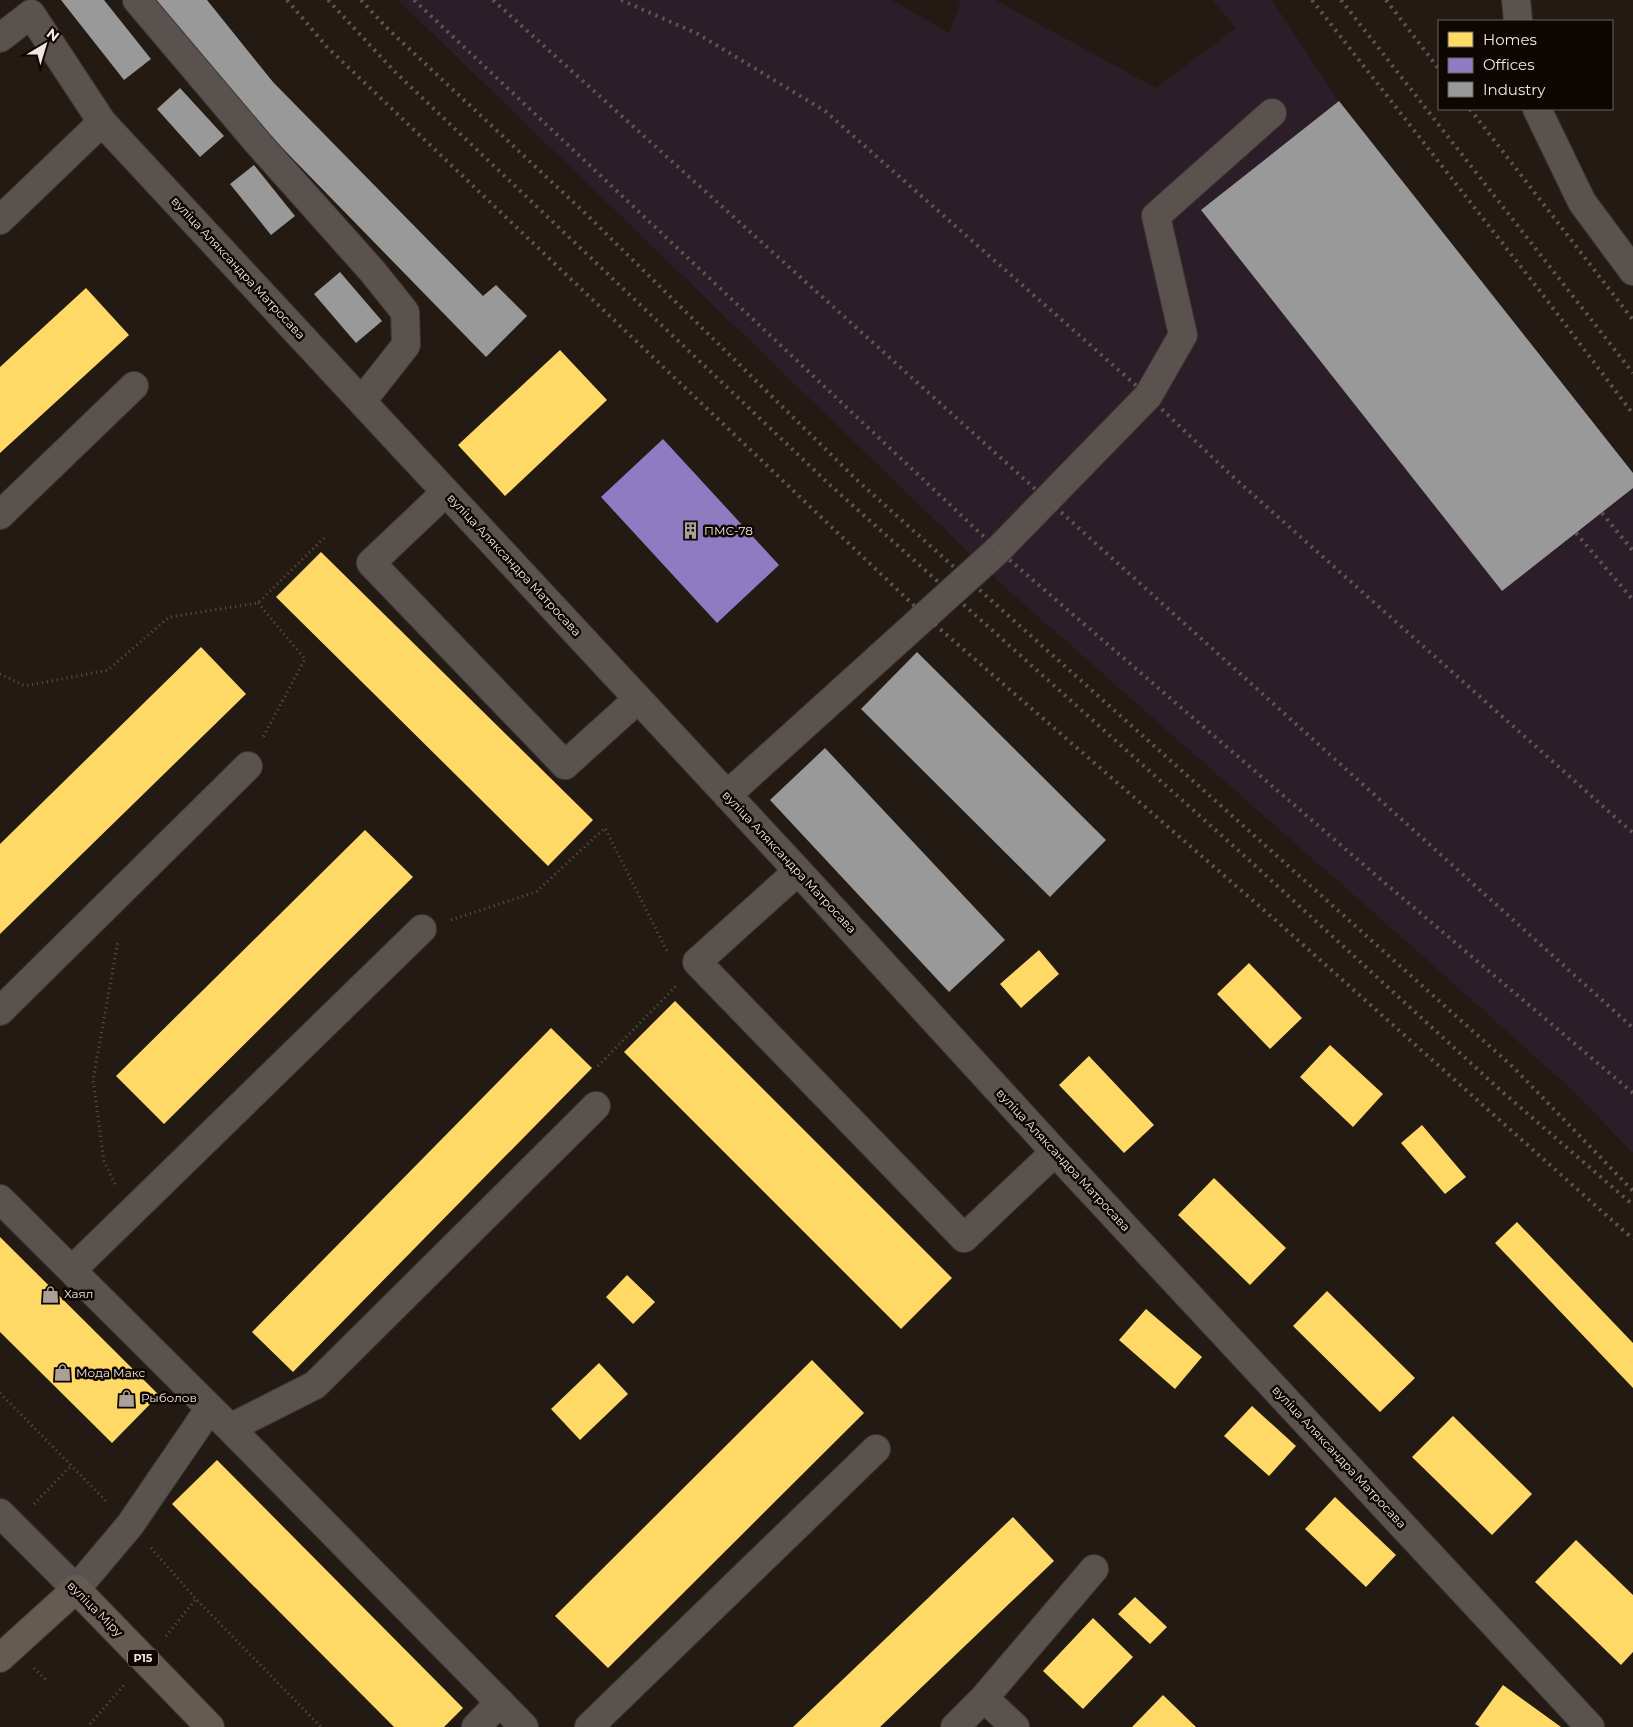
<svg xmlns="http://www.w3.org/2000/svg" width="1633" height="1727" font-family="Montserrat,sans-serif">
<rect width="100%" height="100%" fill="#241a14"/>
<!-- industrial -->
<path fill="#2b1e29" d="M398 0H892L949 33 961 0H995L1156 88 1236 28 1212 0H1272L1339 101 1633 473V1153L1571 1089 1424 957 1000 583Z"/>
<!-- homes -->
<path fill="#ffd966" d="M86 288 129 335 0 453V367Z
M560 350 607 400 505 496 458 445Z
M321 552 593 820 548 866 276 597Z
M201 647 246 694 0 934V844Z
M365 830 413 877 164 1124 116 1076Z
M1039 950 1059 974 1021 1008 1000 984Z
M1249 963 1302 1018 1270 1049 1217 994Z
M675 1001 952 1278 901 1329 624 1052Z
M551 1028 592 1068 293 1372 252 1332Z
M1330 1045 1383 1094 1353 1127 1300 1077Z
M1089 1056 1154 1125 1124 1153 1059 1085Z
M1422 1125 1466 1177 1445 1194 1401 1143Z
M1214 1178 1286 1248 1250 1285 1178 1215Z
M1517 1222 1633 1343V1388L1495 1243Z
M0 1237 159 1395 112 1443 0 1332Z
M627 1275 655 1302 633 1324 606 1297Z
M1327 1291 1415 1378 1380 1412 1293 1326Z
M1146 1309 1202 1357 1175 1389 1119 1340Z
M812 1360 864 1413 608 1668 555 1616Z
M599 1363 628 1394 580 1440 551 1409Z
M1252 1406 1296 1446 1269 1476 1224 1436Z
M1453 1416 1532 1494 1492 1535 1412 1457Z
M217 1460 463 1708 444 1727H394L172 1504Z
M1335 1497 1396 1555 1366 1587 1305 1529Z
M1013 1517 1054 1561 880 1727H793Z
M1576 1540 1633 1595V1652L1621 1665 1535 1582Z
M1135 1597 1167 1627 1150 1644 1118 1614Z
M1093 1618 1133 1657 1083 1709 1043 1671Z
M1503 1685 1561 1727H1480L1475 1724Z
M1163 1695 1196 1727H1132Z"/>
<!-- offices -->
<path fill="#8e7cc3" d="M663 439 779 565 717 623 601 497Z"/>
<!-- industry -->
<path fill="#999" d="M61 0H104L151 59 124 80Z
M156 0H207L273 82 483 296 496 285 527 316 486 357 255 120Z
M180 88 224 136 200 157 157 109Z
M1339 101 1633 473V488L1502 591 1201 210Z
M254 165 295 216 271 235 230 184Z
M340 272 382 321 356 343 314 294Z
M917 652 1106 840 1050 897 861 709Z
M825 748 1005 940 949 992 770 800Z"/>
<g fill="none" stroke-linecap="round" stroke-linejoin="round">
<defs>
<path id="minor" d="M137 0 258 143 373 272 405 312 406 345 362 401
M1516 0 1518 21
M0 38 31 14 102 122 798 871 1055 1152 1590 1727
M1537 109 1582 202 1633 271
M0 220 102 122
M446 492 371 563 565 765 638 699
M0 515 134 386
M727 795 998 550 1148 396 1183 335 1156 216 1272 113
M798 871 697 962 964 1238 1055 1152
M0 1011 248 766
M0 1199 230 1428 524 1727
M72 1270 422 929
M230 1428 315 1385 596 1106
M0 1513 76 1589 130 1525 210 1408
M984 1698 1015 1727
M476 1727 500 1702
M589 1727 876 1449
M955 1727 984 1698 1094 1569"/>
<path id="major" d="M0 1658 76 1589 210 1727"/>
</defs>
<!-- minor casing -->
<use href="#minor" stroke="#3f3732" stroke-width="30"/>
<!-- major casing -->
<use href="#major" stroke="#3f3732" stroke-width="30"/>
<!-- path -->
<path stroke="#5b5450" stroke-width="3" stroke-dasharray="1 4" stroke-linecap="butt" d="M258 603 305 659 262 739
M0 674 25 686 108 670 169 617 258 603 324 538
M451 920 536 892 605 828 667 951
M598 1066 676 986
M115 1184 104 1161 93 1080 118 941
M0 1393 107 1502
M34 1504 72 1465
M151 1548 196 1599 321 1727
M166 1636 196 1599
M34 1668 46 1680
M90 1724 125 1684"/>
<!-- minor -->
<use href="#minor" stroke="#5a524e" stroke-width="28"/>
<!-- major -->
<use href="#major" stroke="#645c50" stroke-width="28"/>
<!-- rail -->
<path stroke="#5c5550" stroke-width="4" stroke-dasharray="2.5 5" stroke-linecap="butt" d="M287 0 327 47 925 616 1273 918 1633 1239
M328 0 394 71 831 486 1249 860 1498 1088 1633 1205
M361 0 387 28 586 214 859 482 1513 1067 1633 1191
M414 0 998 550 1386 884 1633 1093
M493 0 1633 1028
M621 0 698 34 825 111 1148 396 1231 475 1633 833
M1312 0 1543 295 1633 414
M1341 0 1633 373
M1386 0 1439 69
M1470 109 1633 320
M1602 513 1633 551
M1576 533 1633 600"/>
</g>
<!-- icons -->
<defs>
<symbol id="building-bare" viewBox="-9 -9 18 18"><path d="M-4-6H4V6H1V3H-1V6H-4ZM-2.5-4.3h1.7v1.8h-1.7ZM.8-4.3h1.7v1.8H.8ZM-2.5-1h1.7V.8h-1.7ZM.8-1h1.7V.8H.8Z" fill="#ab9f98" stroke="#0d0603" stroke-width="2.5" paint-order="stroke"/></symbol>
<symbol id="shop-bare" viewBox="-9 -9 18 18"><path d="M-5-2.5h2.3a2.7 3.5 0 0 1 5.4 0H5L5.5 6h-11ZM-1.5-2.5h3a1.5 2.3 0 0 0-3 0Z" fill="#ab9f98" stroke="#0d0603" stroke-width="2.5" paint-order="stroke"/></symbol>
</defs>
<g fill-rule="evenodd">
<use href="#building-bare" x="678" y="518" width="25" height="25"/>
<use href="#shop-bare" x="38" y="1282" width="25" height="25"/>
<use href="#shop-bare" x="50" y="1360" width="25" height="25"/>
<use href="#shop-bare" x="114" y="1386" width="25" height="25"/>
</g>
<g text-anchor="middle" stroke-width="5" stroke-linejoin="round" paint-order="stroke">
<!-- shield labels -->
<rect fill="#0d0603" stroke="#afa39d" stroke-width="1" x="128" y="1649.5" width="30" height="17" rx="4"/>
<g font-size="11" font-weight="bold" fill="#f4e6df">
<text x="143" y="1662">Р15</text>
</g>
<!-- street labels -->
<g font-size="12" fill="#f4e6df" stroke="#0d0603">
<text transform="translate(238 268) rotate(47)" y="4">вуліца Аляксандра Матросава</text>
<text transform="translate(514 565) rotate(47)" y="4">вуліца Аляксандра Матросава</text>
<text transform="translate(789 862) rotate(47)" y="4">вуліца Аляксандра Матросава</text>
<text transform="translate(1063 1160) rotate(47)" y="4">вуліца Аляксандра Матросава</text>
<text transform="translate(1339 1457) rotate(47)" y="4">вуліца Аляксандра Матросава</text>
<text transform="translate(95 1609) rotate(45)" y="4">вуліца Міру</text>
</g>
<!-- poi labels -->
<g font-size="12" fill="#f4e6df" stroke="#0d0603" text-anchor="start">
<text x="704" y="535">ПМС-78</text>
<text x="64" y="1298">Хаял</text>
<text x="76" y="1377">Мода Макс</text>
<text x="141" y="1402">Рыболов</text>
</g>
</g>
<!-- legend -->
<rect x="1438" y="20" width="175" height="90" fill="#0d0603" stroke="#69605b"/>
<rect x="1448" y="32" width="25" height="15" fill="#ffd966" stroke="#69605b"/>
<text x="1483" y="45" font-size="15" fill="#f4e6df">Homes</text>
<rect x="1448" y="58" width="25" height="15" fill="#8e7cc3" stroke="#69605b"/>
<text x="1483" y="70" font-size="15" fill="#f4e6df">Offices</text>
<rect x="1448" y="82" width="25" height="15" fill="#999999" stroke="#69605b"/>
<text x="1483" y="95" font-size="15" fill="#f4e6df">Industry</text>
<!-- north arrow -->
<g transform="translate(45 45) rotate(38)" stroke="#0d0603" stroke-width="4" paint-order="stroke">
<path d="M0-4L9 19L0 12L-9 19Z" fill="#f4e6df"/>
<text y="-8" font-size="14" font-weight="bold" text-anchor="middle" fill="#f4e6df">N</text>
</g>
</svg>
